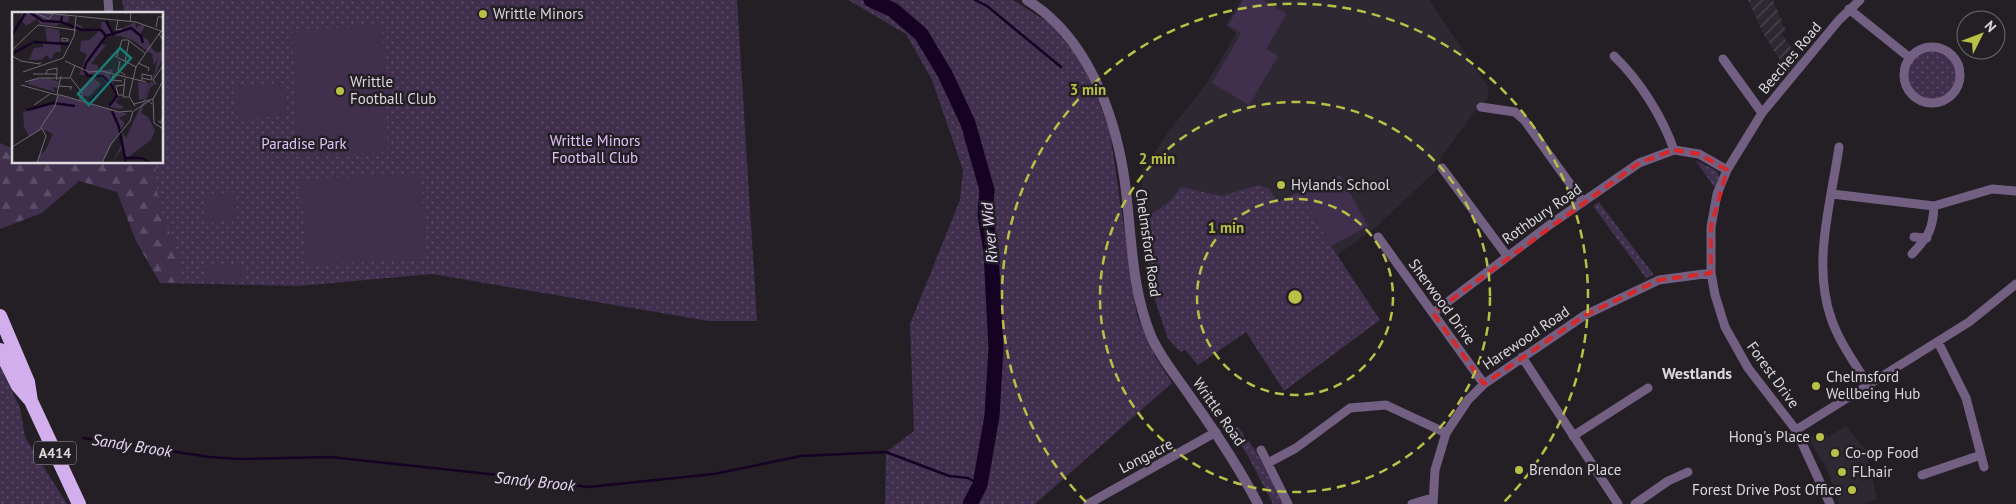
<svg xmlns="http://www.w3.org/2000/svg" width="2016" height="504" font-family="'PT Sans',sans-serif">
<defs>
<pattern id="industrial-furrows" width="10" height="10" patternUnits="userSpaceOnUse" patternTransform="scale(1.25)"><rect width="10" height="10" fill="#2e2833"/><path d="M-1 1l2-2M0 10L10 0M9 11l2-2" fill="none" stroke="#4c4750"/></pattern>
<pattern id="green-dots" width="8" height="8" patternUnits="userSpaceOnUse" patternTransform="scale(1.25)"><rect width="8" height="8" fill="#412f4e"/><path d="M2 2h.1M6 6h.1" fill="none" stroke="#5c4d67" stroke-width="1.8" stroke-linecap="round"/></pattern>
<pattern id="forest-firs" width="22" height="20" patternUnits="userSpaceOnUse" patternTransform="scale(1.25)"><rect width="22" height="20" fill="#412f4e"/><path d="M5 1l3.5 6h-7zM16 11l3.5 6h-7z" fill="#5c4d67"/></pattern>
</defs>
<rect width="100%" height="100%" fill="#231f25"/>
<!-- built -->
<path fill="#2e2833" d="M1241 0H1429L1489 88 1487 99 1478 107 1441 157 1440 167 1375 228 1337 255 1380 320 1284 391 1246 332 1198 365 1185 350 1181 352 1168 339 1155 300 1140 222 1143 170 1166 135 1207 83 1236 33 1225 25Z
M1846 426 1865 449 1877 499 1863 504H1839L1827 469 1808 439 1823 430 1828 437Z"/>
<!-- industrial -->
<path fill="url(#industrial-furrows)" d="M1748 0H1773L1786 31 1781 33 1800 60 1788 73 1763 33Z"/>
<!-- green -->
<path fill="url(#green-dots)" d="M122 0H737L757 321H709L432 274 299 286 160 283 144 163 162 162V14H125Z
M848 0H1013L1051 24 1076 55 1093 86 1110 133 1137 316 1155 356 1172 383 1035 504H885L886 452 914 431 910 324 960 200 963 170 932 80 906 34Z
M1908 75a24 24 0 1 1 48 0a24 24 0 1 1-48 0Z
M1695 160 1717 171 1719 176 1715 188Z
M1260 185 1269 189 1278 202 1297 193 1303 195 1331 246 1380 320 1284 391 1246 332 1198 365 1185 350 1181 352 1168 339 1155 300 1140 222 1169 202 1181 187 1221 196Z
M1599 202 1654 275 1646 278 1593 206Z
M0 366 20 408 25 437 67 504H0Z
M1238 427 1255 450 1284 504H1273L1248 456 1231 430Z"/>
<!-- forest -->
<path fill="url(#forest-firs)" d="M0 143 14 149V162L155 163 158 201 182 268 176 282 160 283 136 241 117 192 79 181 42 213 0 229Z"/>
<!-- pitch -->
<path fill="#412f4e" d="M1243 0H1263L1287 14 1266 49 1278 56 1249 105 1212 83 1241 33 1228 25Z
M382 26 388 152 298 157 292 30Z
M285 83 287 116 238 119 236 86Z
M421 173 426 259 306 265 301 180Z
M1340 175 1368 226 1331 246 1303 195Z
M233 192 237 219 207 223 203 196Z
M204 267H244V282L204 281Z"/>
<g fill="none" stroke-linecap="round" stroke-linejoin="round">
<!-- stream -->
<path stroke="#160223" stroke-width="2.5" d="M975 0 987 6 1061 67
M83 438 210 457 239 459 330 457 518 477 588 487 714 474 801 456 886 452 949 476 968 478 980 485"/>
<!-- river -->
<path stroke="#160223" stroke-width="15" d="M871 0 893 10 921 34 945 74 968 123 987 190 985 214 991 252 996 348 992 416 980 485 970 504"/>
<!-- minor -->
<path stroke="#725f82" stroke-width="9" d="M108 0 109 14
M1849 9 1910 58
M1904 75a28 28 0 1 1 56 0a28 28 0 1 1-56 0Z
M1614 56C1640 81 1662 116 1674 150
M1723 59 1762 113
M1481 107 1515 112 1525 121 1583 202
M1839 147C1831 203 1812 263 1831 318 1839 342 1855 363 1868 385
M1442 168 1507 256
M1832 194 1934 206 1992 189 2016 191
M1378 237 1484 384
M1914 237 1927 238
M1912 254C1928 237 1933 230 1934 206
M1433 313 1548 226 1639 163 1674 150 1699 154 1727 170
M1522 357 1618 504
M1796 430 1969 322 2016 284
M1573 436 1648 388
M1261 450 1288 504
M1981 455 1984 467
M1268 463 1296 448 1350 408 1386 405 1446 433
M1922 475 1981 455 1966 398 1938 342
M1088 504 1216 432
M1412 504 1432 498
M1433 504 1435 470 1446 433 1468 400 1484 384 1585 315 1659 280 1711 273
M1635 504 1668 481 1688 472
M1830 504 1796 430 1748 368 1725 327 1715 295 1711 273V227L1717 194 1727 170 1762 113 1839 20 1860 0"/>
<!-- tertiary -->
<path stroke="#725f82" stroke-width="10" d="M1027 0C1086 36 1114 111 1124 176 1132 230 1130 285 1151 336 1161 359 1178 378 1192 399 1216 433 1239 467 1258 504"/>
<!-- trunk -->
<path stroke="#d2aeec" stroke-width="14" d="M0 316 28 382 31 401 79 504
M0 350 18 386 31 401"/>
</g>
<!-- marked area -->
<path fill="none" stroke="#d62828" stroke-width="4" stroke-dasharray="10 6" stroke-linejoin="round" d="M1674 150 1699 154 1727 170 1711 227V273L1659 280 1585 315 1484 384 1433 313 1639 163Z"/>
<!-- distance rings -->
<g fill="none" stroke="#b9c046" stroke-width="2.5" stroke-dasharray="9 6">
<circle cx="1295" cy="297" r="98"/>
<circle cx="1295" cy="297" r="195"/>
<path d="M1086 502A293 293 0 1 1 1504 502"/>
</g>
<!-- markers -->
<g fill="#b9c046" stroke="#231f25" stroke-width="2">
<circle cx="483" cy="14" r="5"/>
<circle cx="340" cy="91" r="5"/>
<circle cx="1281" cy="185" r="5"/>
<circle cx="1816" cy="386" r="5"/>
<circle cx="1820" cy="437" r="5"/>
<circle cx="1835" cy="453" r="5"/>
<circle cx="1519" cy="470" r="5"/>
<circle cx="1842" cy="472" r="5"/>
<circle cx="1852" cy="490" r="5"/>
</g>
<g text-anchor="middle" stroke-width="5" stroke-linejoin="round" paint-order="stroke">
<!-- shield labels -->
<rect fill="#231f25" stroke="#a4a1a6" stroke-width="1" x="34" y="441.5" width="42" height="23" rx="4"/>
<g font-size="14" font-weight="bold" fill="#dbd9dd">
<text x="55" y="458">A414</text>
</g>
<!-- poi labels -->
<g font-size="15" fill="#dbd9dd" stroke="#231f25" text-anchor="start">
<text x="493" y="19">Writtle Minors</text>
<text x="350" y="87">Writtle<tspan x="350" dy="17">Football Club</tspan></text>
<text x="1291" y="190">Hylands School</text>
<text x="1826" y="382">Chelmsford<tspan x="1826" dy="17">Wellbeing Hub</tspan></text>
<text x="1810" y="442" text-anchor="end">Hong's Place</text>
<text x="1845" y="458">Co-op Food</text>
<text x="1529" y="475">Brendon Place</text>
<text x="1852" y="477">FLhair</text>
<text x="1842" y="495" text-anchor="end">Forest Drive Post Office</text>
</g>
<!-- street labels -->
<g font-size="15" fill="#dbd9dd" stroke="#231f25">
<text transform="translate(1790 58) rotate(-50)" y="5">Beeches Road</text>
<text transform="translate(1542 214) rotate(-35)" y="5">Rothbury Road</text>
<text transform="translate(1148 243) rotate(82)" y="5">Chelmsford Road</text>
<text transform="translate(1442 302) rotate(54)" y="5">Sherwood Drive</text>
<text transform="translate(1526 338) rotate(-34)" y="5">Harewood Road</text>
<text transform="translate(1773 375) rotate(54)" y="5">Forest Drive</text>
<text transform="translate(1219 412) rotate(55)" y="5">Writtle Road</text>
<text transform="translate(1146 456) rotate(-27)" y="5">Longacre</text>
</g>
<!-- park labels -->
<g font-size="15" fill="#e0c2f9" stroke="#231f25">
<text x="595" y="146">Writtle Minors<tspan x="595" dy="17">Football Club</tspan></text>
<text x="304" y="149">Paradise Park</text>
</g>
<!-- water labels -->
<g font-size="16" font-style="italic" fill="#eadbf7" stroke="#231f25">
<text transform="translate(989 233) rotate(-95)" y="6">River Wid</text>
<text transform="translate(132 445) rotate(9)" y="6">Sandy Brook</text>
<text transform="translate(535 481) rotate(6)" y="6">Sandy Brook</text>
</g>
<!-- neighbourhood labels -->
<g font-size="16" font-weight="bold" fill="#dbd9dd" stroke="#231f25">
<text x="1697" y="379">Westlands</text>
</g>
</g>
<!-- overview -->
<g transform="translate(12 12)">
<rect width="151" height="151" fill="#231f25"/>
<path d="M10 0 50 3 54 0 53 3 58 5 55 11 63 15 64 12 70 14V17L88 18 90 10H95L101 21 123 10 124 16 129 12 133 14 128 23 136 28 141 38 146 41 151 38V47L146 46 141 54V43L120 28 108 24 93 25 87 32 94 33 79 52 86 53V59L102 57 98 63 107 86 103 90 113 96 106 97 114 99 95 94 104 85 98 73 85 62 67 63 75 42 68 39 69 29 77 28 86 20 65 18 63 21 62 15 51 10 44 14 28 12 25 7 14 14 8 6ZM33 15 47 18 49 40H43L39 48 35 43 29 48H17L22 36 31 35 30 29 35 30ZM80 65 89 72 76 85 67 79ZM37 66 47 70 46 76 40 75 44 80 15 72 20 67ZM46 83 116 102 107 106 113 111 89 151H26L27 143 33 139 41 122 30 117 17 124 12 115 11 100 44 91ZM130 96 129 101 136 105 143 118 139 128 115 146 110 137Z" fill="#412f4e"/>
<path d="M144 43 150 47 140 70 143 72 138 76 128 104 117 124 134 119 135 123 129 125 135 127 128 131 126 125 128 134 123 124 124 135 119 136 118 127 116 143 114 131 100 151 109 134 110 120 114 126 132 87 143 60 145 47 141 46 140 44 146 45ZM69 81 76 84H72L66 94 62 111 55 124 58 128 62 125 61 140 56 131 47 151 51 139H44L41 133 58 115 63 97 57 94H64Z" fill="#412f4e"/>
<path d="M126 70 138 71 132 87 127 88Z" fill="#412f4e"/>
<path fill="none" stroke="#160223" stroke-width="2.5" d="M17 0 31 9 49 10M50 4 49 10 70 18H89L94 24 119 16 129 24 131 31M94 9 102 24M0 23 14 0M94 24 74 51 72 58 76 64H91L99 72 105 84 97 94M21 30 57 32M0 42 20 31M78 89 97 70M15 98 41 91 63 94M100 99 107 115 114 151M114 146H130L138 151"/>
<path fill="none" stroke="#6d696f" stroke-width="1" d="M22 0 37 7 41 1M23 0 124 10 149 19M113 1 119 0 118 10M106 8 104 18 110 17M144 15 146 5H151M152 17 147 22 152 30M50 26 56 27V29H50ZM0 38 26 13 63 18M0 44 9 49 28 52V50M103 44 124 55M105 44 110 28H116L133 41M51 46 62 24 64 5M53 49 77 60 90 59 134 70M108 49 106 58 113 63M113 50 117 29M126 51 137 56 136 59M11 60 51 46M21 62H44L45 68M34 62 35 58 45 56V63M101 63 100 68 110 69M59 66 71 82M113 66 111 85H117M129 69 130 67V62L140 64 139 68 130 66M13 70 27 66H58L63 53M144 72 141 68 152 52M9 73 45 83M47 74 60 75 58 78M45 82 49 64M45 82 107 100 120 99M111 83H106L104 74 112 73M141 87 142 111 151 117V138M141 87 152 67M122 92 141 87M22 93 38 82M123 94 117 84 124 55 149 19M122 99 137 89 140 92M146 109 149 111 152 99M0 135 29 117M25 151 34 124 29 115 43 94 46 83M90 151 99 132 118 109 121 99"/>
<path fill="#197b74" fill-opacity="0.15" stroke="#197b74" stroke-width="2.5" d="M108 36 119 46 77 93 66 82Z"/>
<rect width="151" height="151" fill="none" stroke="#dbd9dd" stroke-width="2.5"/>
</g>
<circle cx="1295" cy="297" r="8" fill="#b9c046" stroke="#231f25" stroke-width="2.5"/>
<g font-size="15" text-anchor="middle" font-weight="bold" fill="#b9c046" stroke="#231f25" stroke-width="5" stroke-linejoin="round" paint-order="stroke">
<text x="1088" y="95">3 min</text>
<text x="1157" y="164">2 min</text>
<text x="1226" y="233">1 min</text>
</g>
<!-- north arrow -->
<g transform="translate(1981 35) rotate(48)"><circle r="24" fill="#231f25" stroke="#6d696f"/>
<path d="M0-4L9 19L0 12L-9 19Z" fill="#b9c046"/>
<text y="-8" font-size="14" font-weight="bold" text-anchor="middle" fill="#dbd9dd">N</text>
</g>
</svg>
